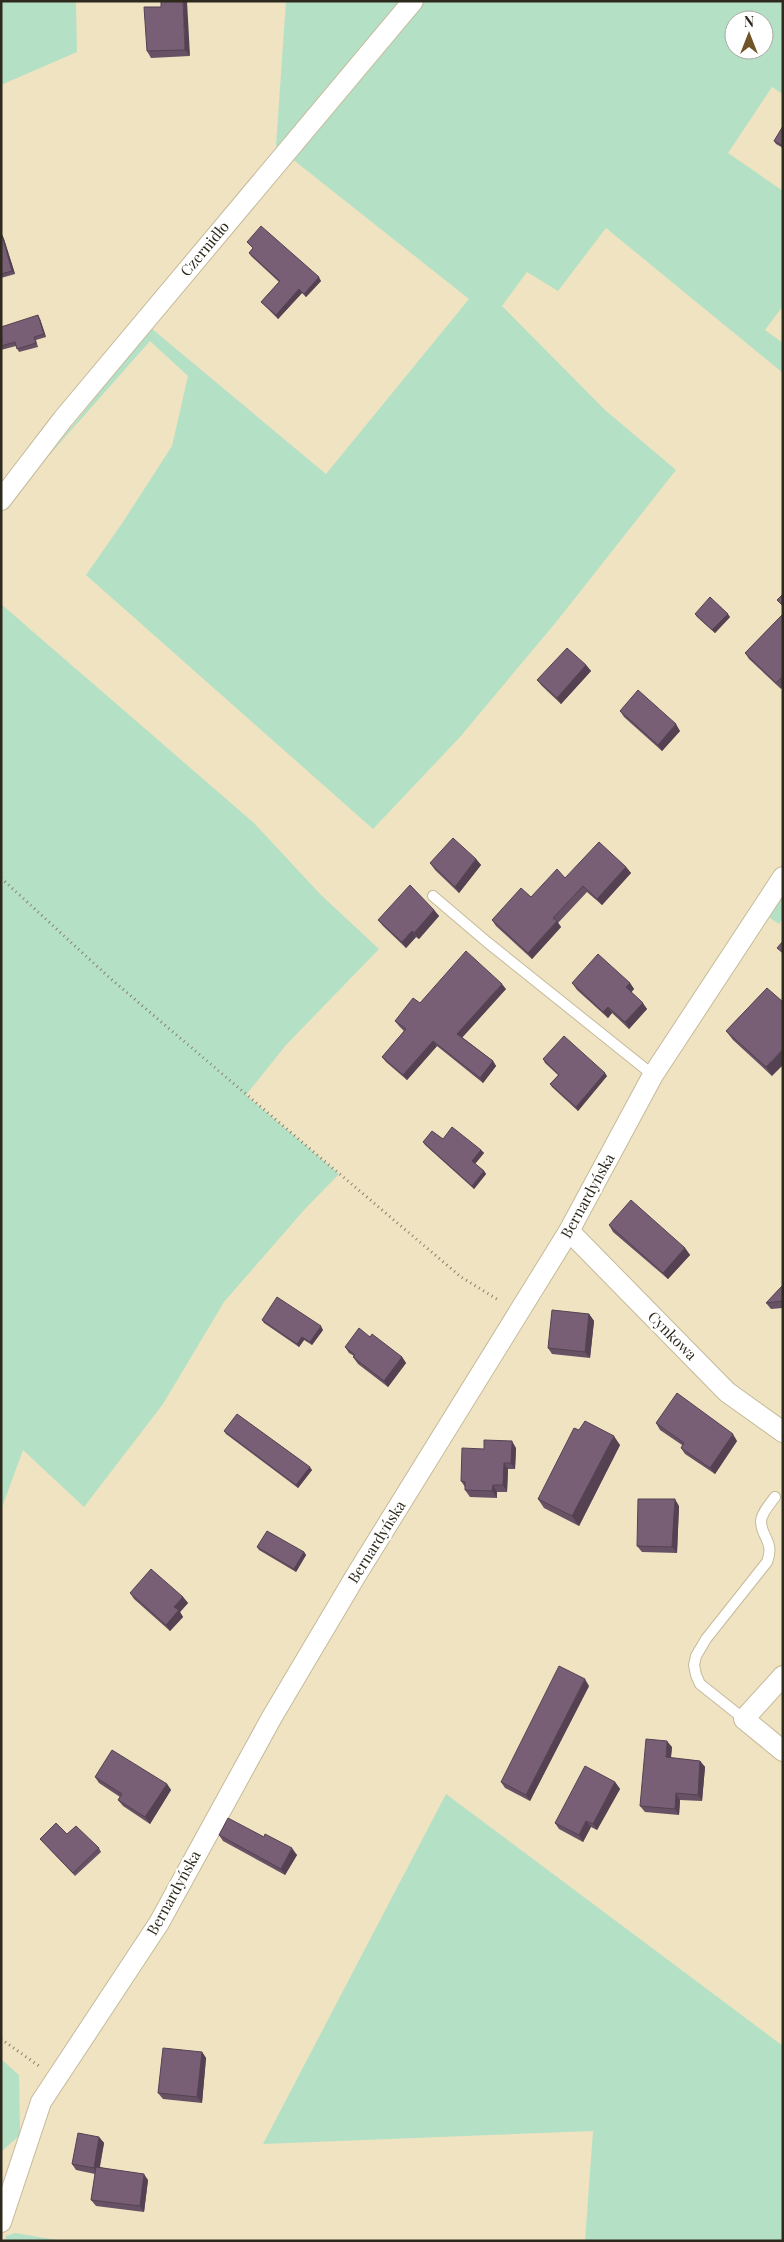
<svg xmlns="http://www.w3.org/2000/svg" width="784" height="2242" font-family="'Playfair Display',serif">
<rect width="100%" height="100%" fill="#efe3c2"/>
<g fill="#b4e1c5" fill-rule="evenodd">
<path d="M1,1H76L77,52L1,85Z"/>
<path d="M286,1H405L281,150L276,146Z"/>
<path d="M423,1H783V94L772,87L728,153L783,191V306L765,330L783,343V373L606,228L558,291L527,272L502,306L605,410L676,470L557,621L460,737L373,829L86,575L123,522L172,446L188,376L150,341L44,461L151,328L326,474L469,299L291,158ZM734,20H764V50H734Z"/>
<path d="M1,604L254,823L320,894L379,949L286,1045L246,1095L339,1174L304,1210L224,1302L163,1404L84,1507L23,1450L1,1510Z"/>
<path d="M783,892V918L779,924L764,914Z"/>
<path d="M446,1794L783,2046V2241H585L593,2131L263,2144Z"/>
<path d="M1,2059L19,2075L20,2135L1,2152Z"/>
<path d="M15,2233L63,2241H5L6,2236Z"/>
</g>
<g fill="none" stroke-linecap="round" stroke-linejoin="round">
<defs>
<g id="lane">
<path d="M433,896L487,942L653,1075"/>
<path d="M744,1719L700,1684L696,1675L694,1665L696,1656L706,1639L767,1562C775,1541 761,1538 761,1521C762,1512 770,1504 775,1497"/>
</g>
<g id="street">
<path d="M1,500L63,419L413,1"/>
<path d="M569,1231L727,1392L783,1432"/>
<path d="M783,1676L744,1719L783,1751"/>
<path d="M1,2222L41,2102L159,1923L272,1717L355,1577L569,1231L653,1075L783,877"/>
</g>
</defs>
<use href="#lane" stroke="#c5ba9a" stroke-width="12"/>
<use href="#street" stroke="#c5ba9a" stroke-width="22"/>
<g stroke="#88806a" stroke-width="3" stroke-dasharray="1 4" stroke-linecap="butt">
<path d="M1,878L111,979L315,1153L461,1277L500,1301"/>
<path d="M1,2039L39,2066"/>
</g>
<use href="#lane" stroke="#fff" stroke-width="10"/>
<use href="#street" stroke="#fff" stroke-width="20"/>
</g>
<g fill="#675265">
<path d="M161,7L190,56L151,58L147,51Z"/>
<path d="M783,126V148L776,144L774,141Z"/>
<path d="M2,235L4,239L15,274L1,278V236Z"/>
<path d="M247,242L321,281L306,297L302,293L278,319L261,302L279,282L251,256L249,253L253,248Z"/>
<path d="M40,319L46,337L36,340L38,347L19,352L16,346L1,350V327Z"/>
<path d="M695,614L730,617L715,633L697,617Z"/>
<path d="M783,614V687L781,689L749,659L745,653Z"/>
<path d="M586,665L591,671L561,704L542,686L537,680Z"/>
<path d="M620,711L680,731L662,751L624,717Z"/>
<path d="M476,859L481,865L459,893L435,870L430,863Z"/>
<path d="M626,867L631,873L602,905L587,892L558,923L561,927L532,959L496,926L492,920L531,897L565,878Z"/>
<path d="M434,910L439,916L419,939L416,937L406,948L383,926L378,920Z"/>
<path d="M572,983H630L634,989L631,992L647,1009L629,1029L612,1013L608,1018L577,990Z"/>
<path d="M767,988L772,1076L733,1040L726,1031Z"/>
<path d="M506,989L462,1037L493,1061L496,1066L483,1083L437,1046L407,1080L386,1062L382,1057L404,1031L399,1026L395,1021L420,1003Z"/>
<path d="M543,1059L607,1076L578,1111L552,1087L550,1084L558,1075L545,1063Z"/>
<path d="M443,1139L481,1150L484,1153L475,1164L484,1171L486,1174L474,1189L425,1145L423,1142Z"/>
<path d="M609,1225L685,1248L690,1255L668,1279L613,1232Z"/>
<path d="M783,1285V1308L771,1309L766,1303Z"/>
<path d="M589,1314L594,1321L590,1358L552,1354L548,1348Z"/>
<path d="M262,1320L323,1330L312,1345L304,1340L299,1347L264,1323Z"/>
<path d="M370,1337L402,1357L406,1363L388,1387L358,1364L353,1357L354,1356L349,1353L345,1347Z"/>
<path d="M656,1423L737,1441L715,1474L685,1454L681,1448L682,1445L660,1430Z"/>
<path d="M579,1430L620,1445L579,1526L544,1508L538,1499Z"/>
<path d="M224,1431L312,1470L298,1488L226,1434Z"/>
<path d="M516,1448L515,1469H508L507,1492H497V1498L470,1497L465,1490V1487L461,1481L484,1449Z"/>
<path d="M679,1506L677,1553L642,1552L637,1546Z"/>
<path d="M257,1547L304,1552L306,1555L296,1572L259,1550Z"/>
<path d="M130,1593L183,1597L188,1603L180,1612L183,1617L170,1631L134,1599Z"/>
<path d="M589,1686L530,1801L505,1788L501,1782Z"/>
<path d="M672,1747L671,1758L700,1761L705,1767L702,1801L680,1800L679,1815L645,1812L640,1806Z"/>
<path d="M95,1777L167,1784L171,1790L150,1824L123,1806L118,1800L120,1797L99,1783Z"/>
<path d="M615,1782L620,1789L597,1830L591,1827L583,1842L559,1829L555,1823Z"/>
<path d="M219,1835L264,1837L297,1855L285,1875L223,1841Z"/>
<path d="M40,1839L99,1848L101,1852L75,1876Z"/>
<path d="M202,2052L206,2058L202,2103L163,2099L158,2093Z"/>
<path d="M99,2137L104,2143L100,2167L148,2180L144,2212L96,2206L91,2200L95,2174L76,2170L72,2164Z"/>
</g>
<g fill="#544252">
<path d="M183,1H187L190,56L185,50Z"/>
<path d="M2,235L4,239L15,274L12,271Z"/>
<path d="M319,277L321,281L306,297L304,294Z"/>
<path d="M299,289L302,293L278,319L276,315Z"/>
<path d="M38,315L40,319L46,337L44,334Z"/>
<path d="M728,614L730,617L715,633L712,630Z"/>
<path d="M586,665L591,671L561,704L557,698Z"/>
<path d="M676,724L680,731L662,751L658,745Z"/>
<path d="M476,859L481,865L459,893L455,887Z"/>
<path d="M626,867L631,873L602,905L597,899Z"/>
<path d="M434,910L439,916L419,939L414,933Z"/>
<path d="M557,921L561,927L532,959L528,953Z"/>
<path d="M412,931L416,937L406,948L402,942Z"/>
<path d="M630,983L634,989L630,994L626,987Z"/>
<path d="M502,984L506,989L461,1039L457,1034Z"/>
<path d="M643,1003L647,1009L629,1029L625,1022Z"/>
<path d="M608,1007L612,1013L608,1018L603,1012Z"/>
<path d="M433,1041L437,1046L407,1080L403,1075Z"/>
<path d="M783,1049V1065L772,1076L766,1067Z"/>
<path d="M493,1061L496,1066L483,1083L480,1078Z"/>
<path d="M605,1073L607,1076L578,1111L576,1107Z"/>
<path d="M481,1150L484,1153L474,1165L472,1161Z"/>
<path d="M484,1171L486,1174L474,1189L472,1186Z"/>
<path d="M685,1248L690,1255L668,1279L663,1273Z"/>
<path d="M589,1314L594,1321L590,1358L585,1352Z"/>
<path d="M321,1326L323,1330L312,1345L310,1342Z"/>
<path d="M302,1337L304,1340L299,1347L297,1344Z"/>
<path d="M402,1357L406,1363L388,1387L384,1381Z"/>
<path d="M733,1434L737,1441L715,1474L710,1468Z"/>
<path d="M614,1436L620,1445L579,1526L572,1516Z"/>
<path d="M512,1441L516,1448L515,1469L511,1463Z"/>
<path d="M504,1463L508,1469L507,1492L503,1485Z"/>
<path d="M310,1467L312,1470L298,1488L296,1485Z"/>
<path d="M493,1485L497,1492V1498L492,1491Z"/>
<path d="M675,1499L679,1506L677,1553L672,1547Z"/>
<path d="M304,1552L306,1555L296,1572L294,1569Z"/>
<path d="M183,1597L188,1603L180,1612L183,1617L170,1631L166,1625L174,1607Z"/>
<path d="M585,1679L589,1686L530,1801L526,1795Z"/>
<path d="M667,1741L672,1747L670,1764L666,1757Z"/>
<path d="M700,1761L705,1767L702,1801L698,1795Z"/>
<path d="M615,1782L620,1789L597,1830L593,1824Z"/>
<path d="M167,1784L171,1790L150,1824L145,1817Z"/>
<path d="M676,1793L680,1800L679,1815L675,1809Z"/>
<path d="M586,1821L591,1827L583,1842L579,1835Z"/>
<path d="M292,1848L297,1855L285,1875L281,1869Z"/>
<path d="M202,2052L206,2058L202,2103L197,2097Z"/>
<path d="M99,2137L104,2143L98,2174L94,2168Z"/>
<path d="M144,2174L148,2180L144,2212L140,2206Z"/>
</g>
<g fill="#785f75" stroke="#544252">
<path d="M161,1H183L185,50L147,51L144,7H161Z"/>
<path d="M783,126V146L774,141Z"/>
<path d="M261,226L319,277L304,294L299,289L276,315L261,302L280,281L249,253L253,248L247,242Z"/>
<path d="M2,235L12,271L1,274V236Z"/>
<path d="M38,315L44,334L34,337L36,343L17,349L15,342L1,346V327Z"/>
<path d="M783,594V606L777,600Z"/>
<path d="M710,597L728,614L712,630L695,614Z"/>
<path d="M783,614V676L776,683L745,653Z"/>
<path d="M567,648L586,665L557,698L537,680Z"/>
<path d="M638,690L676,724L658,745L620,711Z"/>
<path d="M453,838L476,859L455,887L430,863Z"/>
<path d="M599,842L626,867L597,899L583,886L553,918L557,921L528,953L492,920L521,888L531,897L557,869L565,878Z"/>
<path d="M410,885L434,910L414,933L412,931L402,942L378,920Z"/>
<path d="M783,941V953L777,948Z"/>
<path d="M466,951L502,984L457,1034L493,1061L480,1078L433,1041L403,1075L382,1057L406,1029L395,1021L413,998L420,1003Z"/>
<path d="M598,954L630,983L626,987L643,1003L625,1022L608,1007L603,1012L572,983Z"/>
<path d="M767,988L783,1002V1049L766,1067L726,1031Z"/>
<path d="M564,1036L605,1073L576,1107L550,1084L559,1075L543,1059Z"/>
<path d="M452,1127L481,1150L472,1161L484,1171L472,1186L423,1142L432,1131L443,1139Z"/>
<path d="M631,1200L685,1248L663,1273L609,1225Z"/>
<path d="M783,1285V1301L766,1303Z"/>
<path d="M277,1297L321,1326L310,1342L302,1337L297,1344L262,1320Z"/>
<path d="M552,1310L589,1314L585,1352L548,1348Z"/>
<path d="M359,1328L370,1337L372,1334L402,1357L384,1381L353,1357L355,1355L345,1347Z"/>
<path d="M677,1393L733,1434L710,1468L681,1448L684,1443L656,1423Z"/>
<path d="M237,1414L310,1467L296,1485L224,1431Z"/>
<path d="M585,1421L614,1436L572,1516L538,1499L574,1428L579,1430Z"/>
<path d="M484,1440L512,1441L511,1463H504L503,1485H493L492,1491L465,1490V1482L461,1481L462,1448L484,1449Z"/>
<path d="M638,1499H675L672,1547L637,1546Z"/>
<path d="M267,1531L304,1552L294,1569L257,1547Z"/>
<path d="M151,1569L183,1597L174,1607L179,1610L166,1625L130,1593Z"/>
<path d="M559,1666L585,1679L526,1795L501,1782Z"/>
<path d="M646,1739L667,1741L666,1757L700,1761L698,1795L676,1793L675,1809L640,1806Z"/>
<path d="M112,1750L167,1784L145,1817L118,1800L122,1794L95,1777Z"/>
<path d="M585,1766L615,1782L593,1824L586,1821L579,1835L555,1823Z"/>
<path d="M228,1818L264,1837L265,1834L292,1848L281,1869L219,1835Z"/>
<path d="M56,1823L67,1834L76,1826L99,1848L73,1873L40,1839Z"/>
<path d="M163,2048L202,2052L197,2097L158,2093Z"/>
<path d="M78,2133L99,2137L94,2168L72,2164Z"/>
<path d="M96,2167L144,2174L140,2206L91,2200Z"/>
</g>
<g text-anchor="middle" stroke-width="5" stroke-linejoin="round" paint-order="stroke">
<g font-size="15" fill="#2d291c" stroke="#fff">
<text transform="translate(205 249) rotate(-50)" y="5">Czernidło</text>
<text transform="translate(588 1196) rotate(-61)" y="5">Bernardyńska</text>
<text transform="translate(672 1336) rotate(45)" y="5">Cynkowa</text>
<text transform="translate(377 1542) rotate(-58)" y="5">Bernardyńska</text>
<text transform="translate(174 1893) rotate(-61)" y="5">Bernardyńska</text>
</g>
</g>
<rect width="784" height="2242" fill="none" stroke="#2d291c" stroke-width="5"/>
<g transform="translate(749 35)"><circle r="24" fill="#ffffff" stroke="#aba9a4"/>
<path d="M0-4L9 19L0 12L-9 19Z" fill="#725429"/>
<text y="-8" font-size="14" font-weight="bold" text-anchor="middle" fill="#2d291c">N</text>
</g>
</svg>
